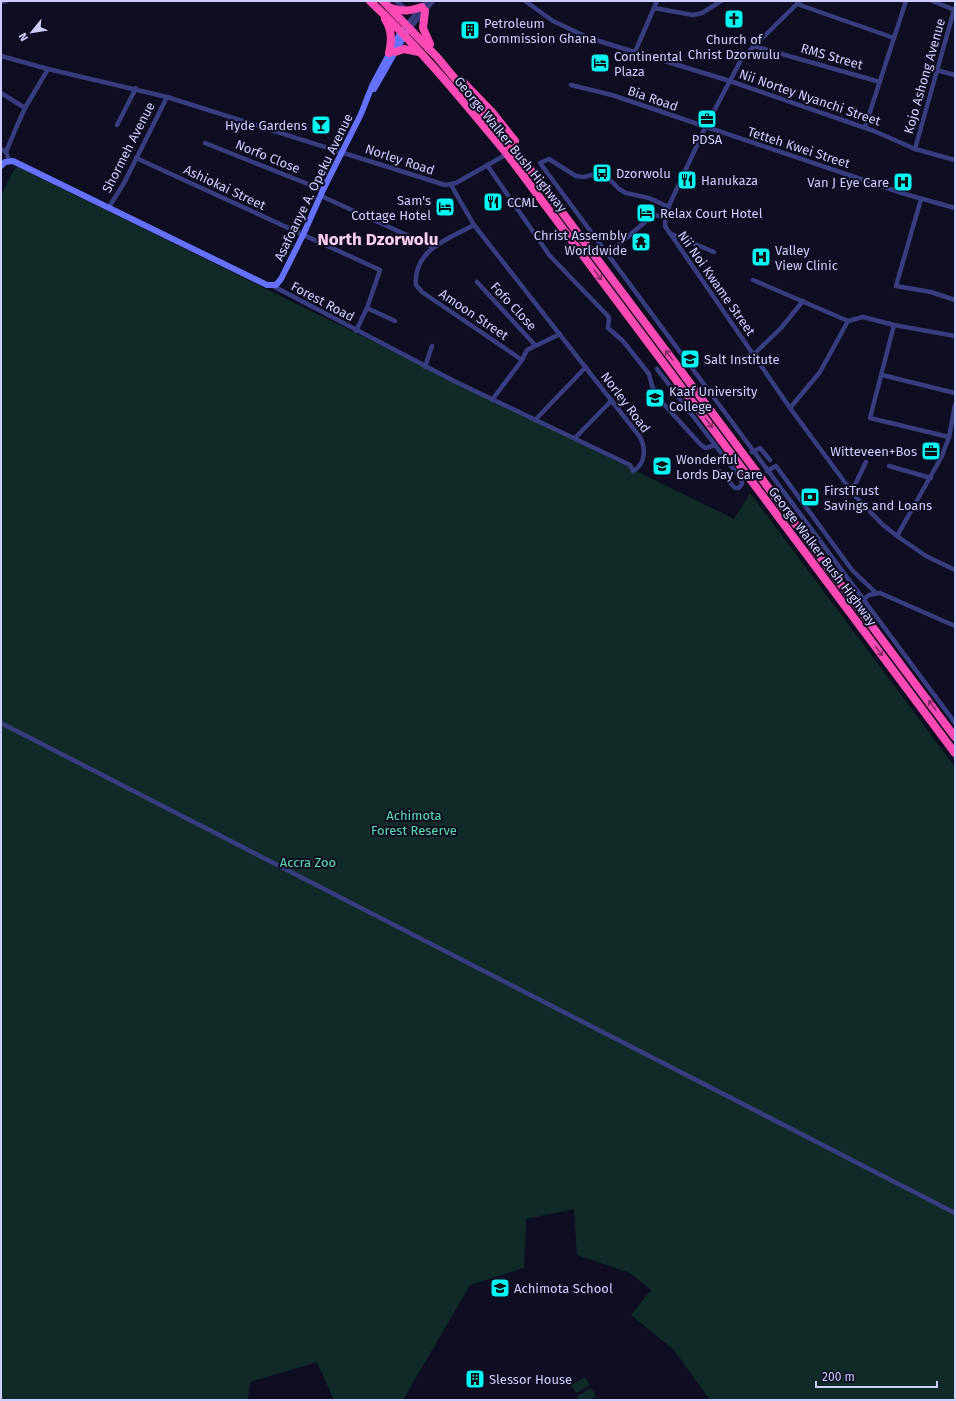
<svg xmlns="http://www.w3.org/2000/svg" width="956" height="1401" font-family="'Fira Sans',sans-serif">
<rect width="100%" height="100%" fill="#0e0d21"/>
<g fill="#102b27">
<path d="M16,166L734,519L750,493L955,767V1400H710L674,1350L631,1315L651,1290L630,1273L577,1255L574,1209L526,1219L524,1268L470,1285L403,1400H334L317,1362L250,1382L248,1400H1V195Z"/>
<path d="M585,1377L590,1385L576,1393L571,1385Z"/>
<path d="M591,1388L596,1396L589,1400H579L577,1396Z"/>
</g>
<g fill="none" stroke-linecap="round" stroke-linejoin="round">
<g stroke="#383d7f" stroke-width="4.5">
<path d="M396,1L406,9"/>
<path d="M525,1L553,21L589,38L730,81L874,131L915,149L955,160"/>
<path d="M800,1L742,58L705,128L666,212L665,226L790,408L855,496L882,524L897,536L926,556L955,570"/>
<path d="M932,1L955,10"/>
<path d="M1,2L6,1"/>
<path d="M797,4L894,38"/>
<path d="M654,8L693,15L702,13L721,1"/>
<path d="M407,24L427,1"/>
<path d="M410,28L433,1"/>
<path d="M754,46L880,82"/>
<path d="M635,52L657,1"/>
<path d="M1,56L48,69L167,97L445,185L456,183L507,154"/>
<path d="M936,70L955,75"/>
<path d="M571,85L612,95L905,194L955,208"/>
<path d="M1,93L25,108"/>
<path d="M117,125L136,88"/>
<path d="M865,127L906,1"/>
<path d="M205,143L323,190"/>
<path d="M1,149L6,152"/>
<path d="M915,149L954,10"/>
<path d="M136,158L380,270L367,308L356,331"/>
<path d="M9,160L6,152L16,128L25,108L48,69"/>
<path d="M487,165L550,256L607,315L609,318L608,328L623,341L649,374L652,386L661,401L701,445L706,448L715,445"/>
<path d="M321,196L433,247"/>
<path d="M921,199L896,286L931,292L955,300"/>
<path d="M109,207L124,183L167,97"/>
<path d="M669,207L649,198L626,193L619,189L602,172L584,177L576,176L549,159L540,163L955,723"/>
<path d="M474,225C448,239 413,250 416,285L422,292L522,360"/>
<path d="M669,233L714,252"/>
<path d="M616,247L653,215L665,217"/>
<path d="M753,280L848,321L863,317L894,325L955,336"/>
<path d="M477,282L535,345"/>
<path d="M273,286L454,381L630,465L633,471C646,464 646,448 640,437L474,225L451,185"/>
<path d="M367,308L395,321"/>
<path d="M894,325L870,418L949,437"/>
<path d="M753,355L781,328L803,301"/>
<path d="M425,367L432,346"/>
<path d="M657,369L741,479L742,484L739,488H735L719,471"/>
<path d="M882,375L955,393"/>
<path d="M492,400L522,360L527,350L560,334"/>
<path d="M790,408L820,372L848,321"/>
<path d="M535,420L586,367"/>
<path d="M575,438L612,400"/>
<path d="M752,452L760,448L770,460"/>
<path d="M889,466L931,478"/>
<path d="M767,471L776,466L852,570L876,593"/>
<path d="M852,491L866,462"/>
<path d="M897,536L942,456L949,437L955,405"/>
<path d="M856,605L869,595L880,593L955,626"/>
<path d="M1,723L955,1213"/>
</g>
<g stroke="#6572fe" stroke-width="6">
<path d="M374,89L406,33"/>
<path d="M1,166L5,162L13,161L267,285H276L281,279L303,235L323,190L361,114L372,86L402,30"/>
</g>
<g stroke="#fd49b3" stroke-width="8">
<path d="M370,1C420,48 463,101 507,154L955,753"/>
<path d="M383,1L437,57L529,168L955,737"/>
<path d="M391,8C404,12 410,11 422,7"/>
<path d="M425,11L423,28L430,44"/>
<path d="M385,19C392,30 392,40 389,53"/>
<path d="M395,52L404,49L419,52"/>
<path d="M463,82L492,112L515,141"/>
</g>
</g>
<defs><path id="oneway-shaft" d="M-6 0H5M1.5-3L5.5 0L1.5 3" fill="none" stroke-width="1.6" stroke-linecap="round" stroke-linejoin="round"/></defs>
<g stroke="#862b6a">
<use href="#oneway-shaft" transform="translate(598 275) rotate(53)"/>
<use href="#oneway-shaft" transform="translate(669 355) rotate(-127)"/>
<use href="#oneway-shaft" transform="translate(709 423) rotate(53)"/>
<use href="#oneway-shaft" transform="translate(879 651) rotate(53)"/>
<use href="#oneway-shaft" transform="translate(932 705) rotate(-127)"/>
</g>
<defs>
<symbol id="church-square" viewBox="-11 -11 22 22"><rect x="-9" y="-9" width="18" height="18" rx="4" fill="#02f6f4" stroke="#0e0d21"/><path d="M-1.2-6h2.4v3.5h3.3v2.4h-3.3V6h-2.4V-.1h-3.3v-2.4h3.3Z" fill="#111"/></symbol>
<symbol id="building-square" viewBox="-11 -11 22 22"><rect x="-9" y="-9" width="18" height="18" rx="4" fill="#02f6f4" stroke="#0e0d21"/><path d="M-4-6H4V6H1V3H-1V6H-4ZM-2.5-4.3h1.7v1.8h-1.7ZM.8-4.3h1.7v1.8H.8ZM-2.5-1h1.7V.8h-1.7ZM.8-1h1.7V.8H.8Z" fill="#111"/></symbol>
<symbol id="hotel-square" viewBox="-11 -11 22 22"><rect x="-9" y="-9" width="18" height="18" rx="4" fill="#02f6f4" stroke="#0e0d21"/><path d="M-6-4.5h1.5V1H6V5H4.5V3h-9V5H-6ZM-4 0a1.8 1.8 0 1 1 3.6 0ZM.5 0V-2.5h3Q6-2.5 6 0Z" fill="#111"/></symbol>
<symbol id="office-square" viewBox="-11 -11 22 22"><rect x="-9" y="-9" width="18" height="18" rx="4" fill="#02f6f4" stroke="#0e0d21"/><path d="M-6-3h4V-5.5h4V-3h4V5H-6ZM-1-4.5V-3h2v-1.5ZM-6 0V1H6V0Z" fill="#111"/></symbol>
<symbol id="bar-square" viewBox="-11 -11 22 22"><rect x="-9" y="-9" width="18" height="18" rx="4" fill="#02f6f4" stroke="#0e0d21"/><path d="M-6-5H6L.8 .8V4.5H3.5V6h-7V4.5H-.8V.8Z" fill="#111"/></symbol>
<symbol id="bus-square" viewBox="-11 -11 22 22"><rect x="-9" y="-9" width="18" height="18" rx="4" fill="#02f6f4" stroke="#0e0d21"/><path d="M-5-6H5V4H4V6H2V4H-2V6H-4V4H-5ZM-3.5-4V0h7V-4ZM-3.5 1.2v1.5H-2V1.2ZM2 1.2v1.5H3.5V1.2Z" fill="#111"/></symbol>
<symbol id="restaurant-square" viewBox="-11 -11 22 22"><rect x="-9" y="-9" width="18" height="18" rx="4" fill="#02f6f4" stroke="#0e0d21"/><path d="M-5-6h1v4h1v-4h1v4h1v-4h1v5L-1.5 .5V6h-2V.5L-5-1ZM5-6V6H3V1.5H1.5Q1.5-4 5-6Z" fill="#111"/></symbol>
<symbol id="hospital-square" viewBox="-11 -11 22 22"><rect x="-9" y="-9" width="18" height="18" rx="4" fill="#02f6f4" stroke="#0e0d21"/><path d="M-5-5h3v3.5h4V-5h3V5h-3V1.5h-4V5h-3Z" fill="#111"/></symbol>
<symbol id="temple-square" viewBox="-11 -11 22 22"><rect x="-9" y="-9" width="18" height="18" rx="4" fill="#02f6f4" stroke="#0e0d21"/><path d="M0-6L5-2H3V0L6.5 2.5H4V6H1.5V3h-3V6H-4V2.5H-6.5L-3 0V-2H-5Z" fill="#111"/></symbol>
<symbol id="university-square" viewBox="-11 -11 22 22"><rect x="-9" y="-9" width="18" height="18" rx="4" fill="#02f6f4" stroke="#0e0d21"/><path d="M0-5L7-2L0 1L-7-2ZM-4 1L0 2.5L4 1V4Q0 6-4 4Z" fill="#111"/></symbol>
<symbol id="school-square" viewBox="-11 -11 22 22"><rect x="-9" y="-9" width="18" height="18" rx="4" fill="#02f6f4" stroke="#0e0d21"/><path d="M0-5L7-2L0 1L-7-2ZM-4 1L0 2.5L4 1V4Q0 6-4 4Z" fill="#111"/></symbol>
<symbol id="bank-square" viewBox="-11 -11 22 22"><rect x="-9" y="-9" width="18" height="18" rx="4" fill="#02f6f4" stroke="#0e0d21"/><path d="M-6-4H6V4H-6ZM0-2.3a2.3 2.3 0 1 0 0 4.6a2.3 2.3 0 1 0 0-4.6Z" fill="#111"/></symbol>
</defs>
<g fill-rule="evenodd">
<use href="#church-square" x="723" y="8" width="22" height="22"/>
<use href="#building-square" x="459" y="19" width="22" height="22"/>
<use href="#hotel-square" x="589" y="52" width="22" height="22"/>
<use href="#office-square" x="696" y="108" width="22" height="22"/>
<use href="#bar-square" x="310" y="114" width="22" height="22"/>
<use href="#bus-square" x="591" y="162" width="22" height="22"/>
<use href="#restaurant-square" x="676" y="169" width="22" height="22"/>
<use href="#hospital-square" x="892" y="171" width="22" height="22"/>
<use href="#restaurant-square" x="482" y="191" width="22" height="22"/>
<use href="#hotel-square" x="434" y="196" width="22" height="22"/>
<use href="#hotel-square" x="635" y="202" width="22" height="22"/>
<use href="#temple-square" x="630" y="231" width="22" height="22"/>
<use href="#hospital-square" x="750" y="246" width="22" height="22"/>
<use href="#university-square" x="679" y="348" width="22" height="22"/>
<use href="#university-square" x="644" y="387" width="22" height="22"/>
<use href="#office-square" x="920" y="440" width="22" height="22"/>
<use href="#school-square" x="651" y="455" width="22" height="22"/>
<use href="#bank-square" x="799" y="486" width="22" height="22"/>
<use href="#school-square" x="489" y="1277" width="22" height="22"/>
<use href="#building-square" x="464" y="1368" width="22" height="22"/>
</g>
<g text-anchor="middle" stroke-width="4" stroke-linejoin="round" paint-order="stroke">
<g font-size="13" fill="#cecdff" stroke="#0e0d21" text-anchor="start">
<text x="484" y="28">Petroleum<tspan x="484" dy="15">Commission Ghana</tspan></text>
<text x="734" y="44" text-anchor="middle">Church of<tspan x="734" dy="15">Christ Dzorwulu</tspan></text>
<text x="614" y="61">Continental<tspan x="614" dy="15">Plaza</tspan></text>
<text x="307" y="130" text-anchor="end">Hyde Gardens</text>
<text x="707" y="144" text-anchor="middle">PDSA</text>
<text x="616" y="178">Dzorwolu</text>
<text x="701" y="185">Hanukaza</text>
<text x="889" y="187" text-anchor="end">Van J Eye Care</text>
<text x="431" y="205" text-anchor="end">Sam's<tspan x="431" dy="15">Cottage Hotel</tspan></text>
<text x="507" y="207">CCML</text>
<text x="660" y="218">Relax Court Hotel</text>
<text x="627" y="240" text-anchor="end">Christ Assembly<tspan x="627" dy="15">Worldwide</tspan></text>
<text x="775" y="255">Valley<tspan x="775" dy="15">View Clinic</tspan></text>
<text x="704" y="364">Salt Institute</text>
<text x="669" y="396">Kaaf University<tspan x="669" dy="15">College</tspan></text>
<text x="917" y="456" text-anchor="end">Witteveen+Bos</text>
<text x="676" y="464">Wonderful<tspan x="676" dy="15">Lords Day Care</tspan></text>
<text x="824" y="495">FirstTrust<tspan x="824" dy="15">Savings and Loans</tspan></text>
<text x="514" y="1293">Achimota School</text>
<text x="489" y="1384">Slessor House</text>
</g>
<g font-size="13" fill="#cecdff" stroke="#0e0d21">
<text transform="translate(832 56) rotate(16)" y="5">RMS Street</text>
<text transform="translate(924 76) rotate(-74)" y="5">Kojo Ashong Avenue</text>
<text transform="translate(810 97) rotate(19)" y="5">Nii Nortey Nyanchi Street</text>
<text transform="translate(653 98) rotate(19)" y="5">Bia Road</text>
<text transform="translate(511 144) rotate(51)" y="5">George Walker Bush Highway</text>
<text transform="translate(128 147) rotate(-63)" y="5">Shormeh Avenue</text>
<text transform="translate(799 147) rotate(18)" y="5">Tetteh Kwei Street</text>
<text transform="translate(268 156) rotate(22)" y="5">Norfo Close</text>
<text transform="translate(400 159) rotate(18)" y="5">Norley Road</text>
<text transform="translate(225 187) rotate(25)" y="5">Ashiokai Street</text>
<text transform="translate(313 187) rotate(-64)" y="5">Asafoanye A. Opeku Avenue</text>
<text transform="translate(717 283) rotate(55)" y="5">Nii Noi Kwame Street</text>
<text transform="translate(323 301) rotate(28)" y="5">Forest Road</text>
<text transform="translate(514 306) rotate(47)" y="5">Fofo Close</text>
<text transform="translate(474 314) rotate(34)" y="5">Amoon Street</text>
<text transform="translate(626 402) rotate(53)" y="5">Norley Road</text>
<text transform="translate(823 556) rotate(53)" y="5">George Walker Bush Highway</text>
</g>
<g font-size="13" fill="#5adeaf" stroke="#0e0d21">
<text x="414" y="820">Achimota<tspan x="414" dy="15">Forest Reserve</tspan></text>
<text x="308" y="867">Accra Zoo</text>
</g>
<g font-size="17" font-weight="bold" fill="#ffcff2" stroke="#0e0d21">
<text x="378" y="245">North Dzorwolu</text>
</g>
</g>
<rect width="956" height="1401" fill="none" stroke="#cecdff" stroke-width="4"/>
<g transform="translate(32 32) rotate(240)" stroke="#0e0d21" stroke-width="3" paint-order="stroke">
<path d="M0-3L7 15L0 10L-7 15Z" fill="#cecdff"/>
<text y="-6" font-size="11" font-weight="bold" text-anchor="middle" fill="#cecdff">N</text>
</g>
<path d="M816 1381v6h121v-6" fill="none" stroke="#cecdff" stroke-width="2"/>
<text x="822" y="1381" font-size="12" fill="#cecdff" stroke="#0e0d21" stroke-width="3" paint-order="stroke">200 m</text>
</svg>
